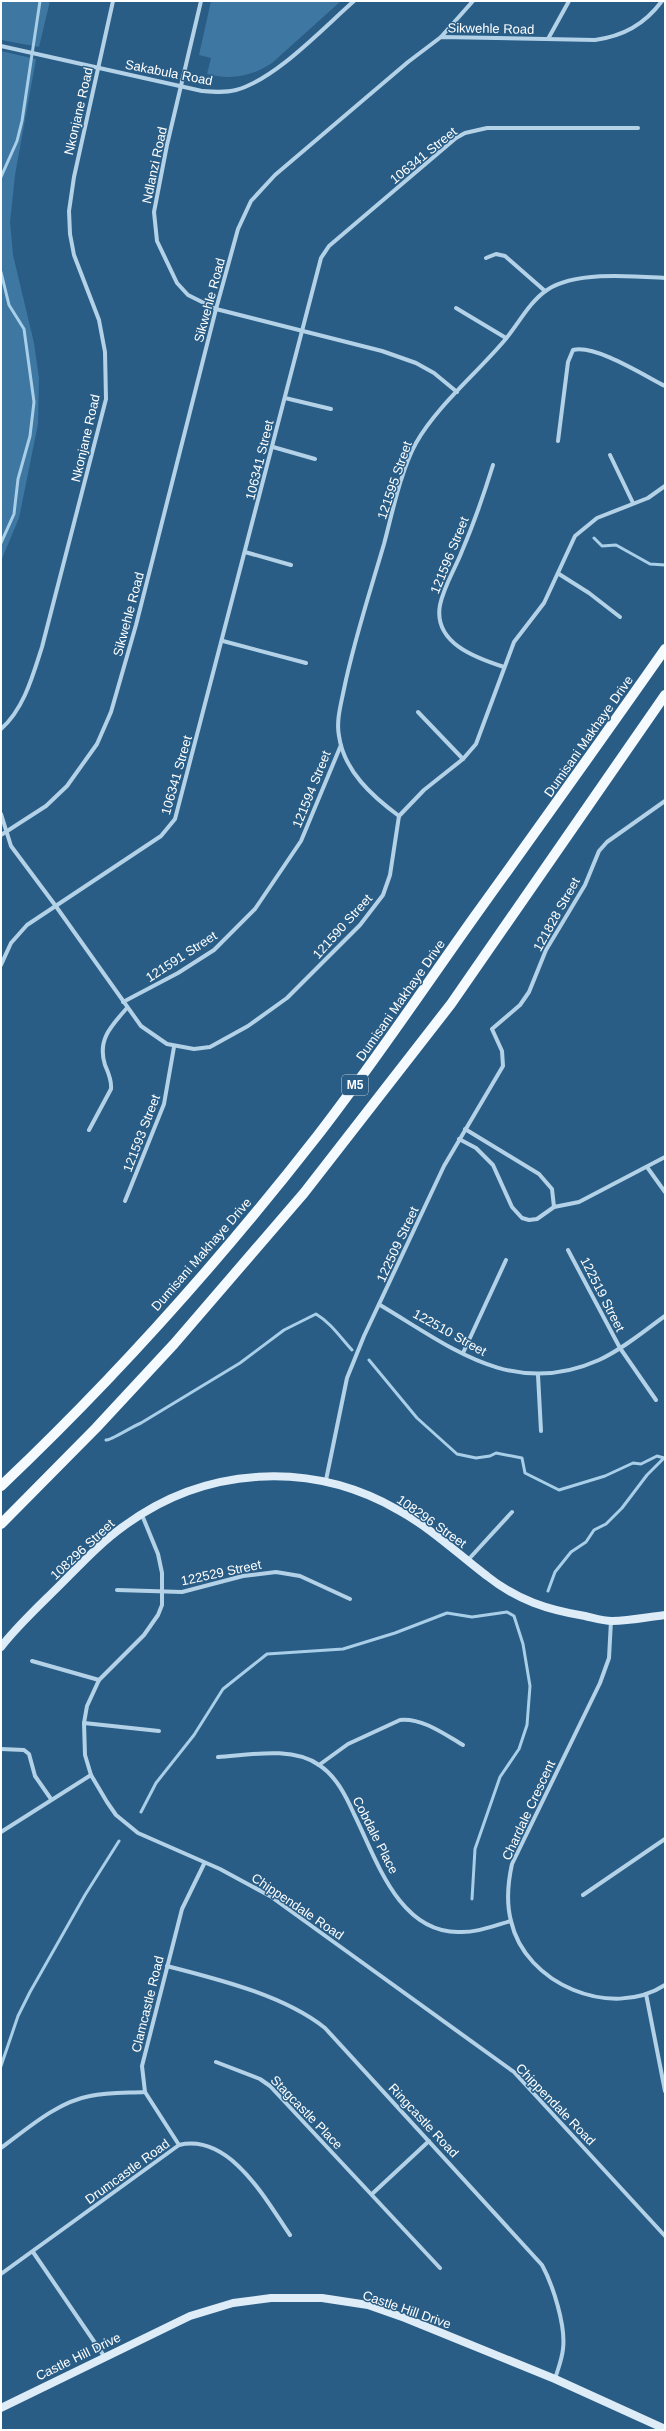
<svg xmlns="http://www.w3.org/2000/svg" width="666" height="2431" font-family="Arial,sans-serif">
<rect width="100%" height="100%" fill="#295d86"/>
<g fill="#3d77a2">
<path d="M1,1H50L39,47L1,40Z"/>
<path d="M211,1H341L272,63C251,77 231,80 207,74L211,58L199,55Z"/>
<path d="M1,51L36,59L15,175L10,222L13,255L34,343L39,378L38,424L19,518L1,561Z"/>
</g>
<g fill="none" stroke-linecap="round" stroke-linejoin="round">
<g stroke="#a8cee8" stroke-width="3">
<path d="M1,177L17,141L22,121L40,1"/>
<path d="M1,272L9,305L24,329L34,402L30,436L18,479L14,514L1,543"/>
<path d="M594,538L602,546L616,545L650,564L665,565"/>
<path d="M369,1360L417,1418L457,1454L476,1458L490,1456L496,1453L522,1458L525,1473L559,1490L605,1476L633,1463L641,1464L657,1456L664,1458"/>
<path d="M106,1440C110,1441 133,1426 141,1423L240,1363L284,1330L316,1314C331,1323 340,1337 352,1350"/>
<path d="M548,1591L555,1572L571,1552L586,1542L594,1530L606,1524L622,1508L647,1475L664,1458"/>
<path d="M141,1812L156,1783L194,1735L223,1689L267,1654L343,1649L395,1633L447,1613L472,1617L507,1612L514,1616L523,1644L530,1686L527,1725L519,1749L500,1777L475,1849L472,1899"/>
<path d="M1,2066L18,2016L30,1992L85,1895L119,1841"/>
</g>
<g stroke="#b4d2e7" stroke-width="4">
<path d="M201,1L167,145L154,212L157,241L177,283L188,295L216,309L382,351L416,363L434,373L457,392"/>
<path d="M441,37L473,1"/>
<path d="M548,39L569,1"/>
<path d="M1,46L202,91C214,92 225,93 236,90C276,79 323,28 354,1"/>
<path d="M486,258L496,254L505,256L545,291"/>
<path d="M456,308L506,338"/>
<path d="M285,398L331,409"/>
<path d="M558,441L568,362L573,350C595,344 645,376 665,386"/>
<path d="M273,447L315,459"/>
<path d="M610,455L633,503"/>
<path d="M493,465C484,494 474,523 462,551C455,569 444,586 440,605C433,643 476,658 504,667"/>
<path d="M245,552L291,565"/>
<path d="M559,574L589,593L620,617"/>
<path d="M223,641L306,663"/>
<path d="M418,712L463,759"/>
<path d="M1,729C24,709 33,675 42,647L106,399L105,352L99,320L74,255L70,234L69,211L74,177L113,1"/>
<path d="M1,814L11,846L55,905L141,1026L167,1044L194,1049L210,1047L248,1026L287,998L360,925L383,895L390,875L399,816L424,790L463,759L476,744L514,642L544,603L575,536L597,518L648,498L665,486"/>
<path d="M399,816C372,796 344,771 339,736C336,721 341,704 344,689C354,640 370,592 384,544C392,514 401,470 416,443C437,406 476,374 504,341C518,325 529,302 547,290C575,271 632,276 665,278"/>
<path d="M1,835L46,806L67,786L97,744L111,712L136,625L216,309L238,229L251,201L275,175L408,62L441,37L595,40C623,36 644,25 662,1"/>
<path d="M1,965L11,943L27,925L161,836L175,819L321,258L329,246L456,138L465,133L487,128H638"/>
<path d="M123,1002L178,973L214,950L255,909L301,841L341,745"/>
<path d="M465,1129L539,1174L552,1189L554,1207"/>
<path d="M89,1130L111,1089C112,1080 108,1072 105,1065C97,1040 111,1026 127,1008"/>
<path d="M459,1139L476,1148L493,1165L512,1207L522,1218L529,1220L537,1219L554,1207L579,1202L665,1157"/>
<path d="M647,1167L665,1192"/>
<path d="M125,1201L164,1104L174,1047"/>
<path d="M568,1250L620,1348L656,1400"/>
<path d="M380,1305C451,1347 512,1399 599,1360C623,1349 644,1331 665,1316"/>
<path d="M463,1353L506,1260"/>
<path d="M538,1375L541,1431"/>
<path d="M326,1480L347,1378L364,1336L444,1166L503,1066L502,1051L492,1029L520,1005L529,992L546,950L585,885L599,851L607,842L665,801"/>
<path d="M142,1515L158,1554L162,1573V1605L158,1615L144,1635L99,1680L87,1706L84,1723L85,1755L91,1775L107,1802L116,1815L138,1833L220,1869L270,1896L514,2072L665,2236"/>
<path d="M468,1560L512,1512"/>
<path d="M117,1590L182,1592L243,1576L276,1572L300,1576L350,1599"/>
<path d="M611,1621L609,1658L600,1683L512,1864C508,1882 506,1902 511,1921C525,1984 611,2020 665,1985"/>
<path d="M32,1661L99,1680"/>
<path d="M84,1723L159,1731"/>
<path d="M1,1749L24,1750L29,1754L35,1776L51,1799"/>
<path d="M218,1757C249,1755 292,1746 319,1765C336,1776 346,1796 354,1814C376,1858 398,1932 458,1932C476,1933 493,1926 511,1921"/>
<path d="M319,1765L348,1744L400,1720C423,1718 444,1734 463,1745"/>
<path d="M1,1832L91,1775"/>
<path d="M583,1895L665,1839"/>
<path d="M167,1966C217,1979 284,1995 325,2028L542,2265C553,2285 566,2326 563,2349C562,2359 558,2369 555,2379"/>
<path d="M646,1994L665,2091"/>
<path d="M216,2062L260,2079L270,2086L440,2268"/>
<path d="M179,2145L145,2092L142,2066L182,1909L204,1864"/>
<path d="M1,2148C27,2129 57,2102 90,2096C108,2092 127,2093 145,2092"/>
<path d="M372,2194L429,2141"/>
<path d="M33,2252L104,2356"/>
<path d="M1,2274L179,2145C230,2133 266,2200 290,2235"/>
</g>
<g stroke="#ddecf7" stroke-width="8">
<path d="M1,1647C18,1625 40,1605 59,1586C80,1565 100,1543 124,1526C205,1466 311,1460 398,1510C431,1528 458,1554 487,1576C517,1600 548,1610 585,1616C594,1618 603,1621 612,1621C629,1621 648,1617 665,1615"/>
<path d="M1,2408L190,2316L233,2303L271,2298H322L368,2305L405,2318L555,2379L665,2429"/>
</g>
<g stroke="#f5fafe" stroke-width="10">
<path d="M1,1486C114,1379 222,1258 318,1135C373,1064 423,989 475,916C539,827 602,739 665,649"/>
<path d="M1,1524L96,1428L174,1344L304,1193L451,1004L665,695"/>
</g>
</g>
<g text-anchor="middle" stroke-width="3" stroke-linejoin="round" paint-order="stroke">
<rect fill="#295d86" stroke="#bfcedb" stroke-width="1" x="342" y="1075" width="26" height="20" rx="3"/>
<g font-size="12" font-weight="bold" fill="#fff">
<text x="355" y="1089">M5</text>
</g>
<g font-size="13" fill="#fff" stroke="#295d86">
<text transform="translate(491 28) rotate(1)" y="5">Sikwehle Road</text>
<text transform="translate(169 72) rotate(11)" y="5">Sakabula Road</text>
<text transform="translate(78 111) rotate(-77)" y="5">Nkonjane Road</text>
<text transform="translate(423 155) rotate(-39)" y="5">106341 Street</text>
<text transform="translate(154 165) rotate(-78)" y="5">Ndlanzi Road</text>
<text transform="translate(209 300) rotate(-75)" y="5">Sikwehle Road</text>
<text transform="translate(85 438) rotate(-77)" y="5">Nkonjane Road</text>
<text transform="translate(259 460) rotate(-76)" y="5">106341 Street</text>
<text transform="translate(394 480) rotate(-71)" y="5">121595 Street</text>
<text transform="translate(449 555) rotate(-68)" y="5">121596 Street</text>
<text transform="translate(128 614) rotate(-75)" y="5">Sikwehle Road</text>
<text transform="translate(588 736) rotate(-55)" y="5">Dumisani Makhaye Drive</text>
<text transform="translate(176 775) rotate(-74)" y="5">106341 Street</text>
<text transform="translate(311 789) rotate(-68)" y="5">121594 Street</text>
<text transform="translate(556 914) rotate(-61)" y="5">121828 Street</text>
<text transform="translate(342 926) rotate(-48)" y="5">121590 Street</text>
<text transform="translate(181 956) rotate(-33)" y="5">121591 Street</text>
<text transform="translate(400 1000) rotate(-55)" y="5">Dumisani Makhaye Drive</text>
<text transform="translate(141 1133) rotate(-69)" y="5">121593 Street</text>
<text transform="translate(397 1244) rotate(-65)" y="5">122509 Street</text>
<text transform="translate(201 1254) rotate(-49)" y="5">Dumisani Makhaye Drive</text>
<text transform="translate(603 1294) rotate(63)" y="5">122519 Street</text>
<text transform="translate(450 1332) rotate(29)" y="5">122510 Street</text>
<text transform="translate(432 1521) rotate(35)" y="5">108296 Street</text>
<text transform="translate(82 1549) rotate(-43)" y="5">108296 Street</text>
<text transform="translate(221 1572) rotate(-12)" y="5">122529 Street</text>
<text transform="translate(528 1810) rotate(-65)" y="5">Chardale Crescent</text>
<text transform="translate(376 1835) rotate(63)" y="5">Cobdale Place</text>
<text transform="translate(298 1906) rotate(34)" y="5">Chippendale Road</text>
<text transform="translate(147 2004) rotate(-76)" y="5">Clamcastle Road</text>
<text transform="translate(556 2104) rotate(46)" y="5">Chippendale Road</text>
<text transform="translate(307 2112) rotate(46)" y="5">Stagcastle Place</text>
<text transform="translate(424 2120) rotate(47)" y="5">Ringcastle Road</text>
<text transform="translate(127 2171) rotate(-36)" y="5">Drumcastle Road</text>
<text transform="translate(407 2309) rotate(19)" y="5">Castle Hill Drive</text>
<text transform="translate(78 2356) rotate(-26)" y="5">Castle Hill Drive</text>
</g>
</g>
<rect width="666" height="2431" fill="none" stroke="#ffffff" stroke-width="4"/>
</svg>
